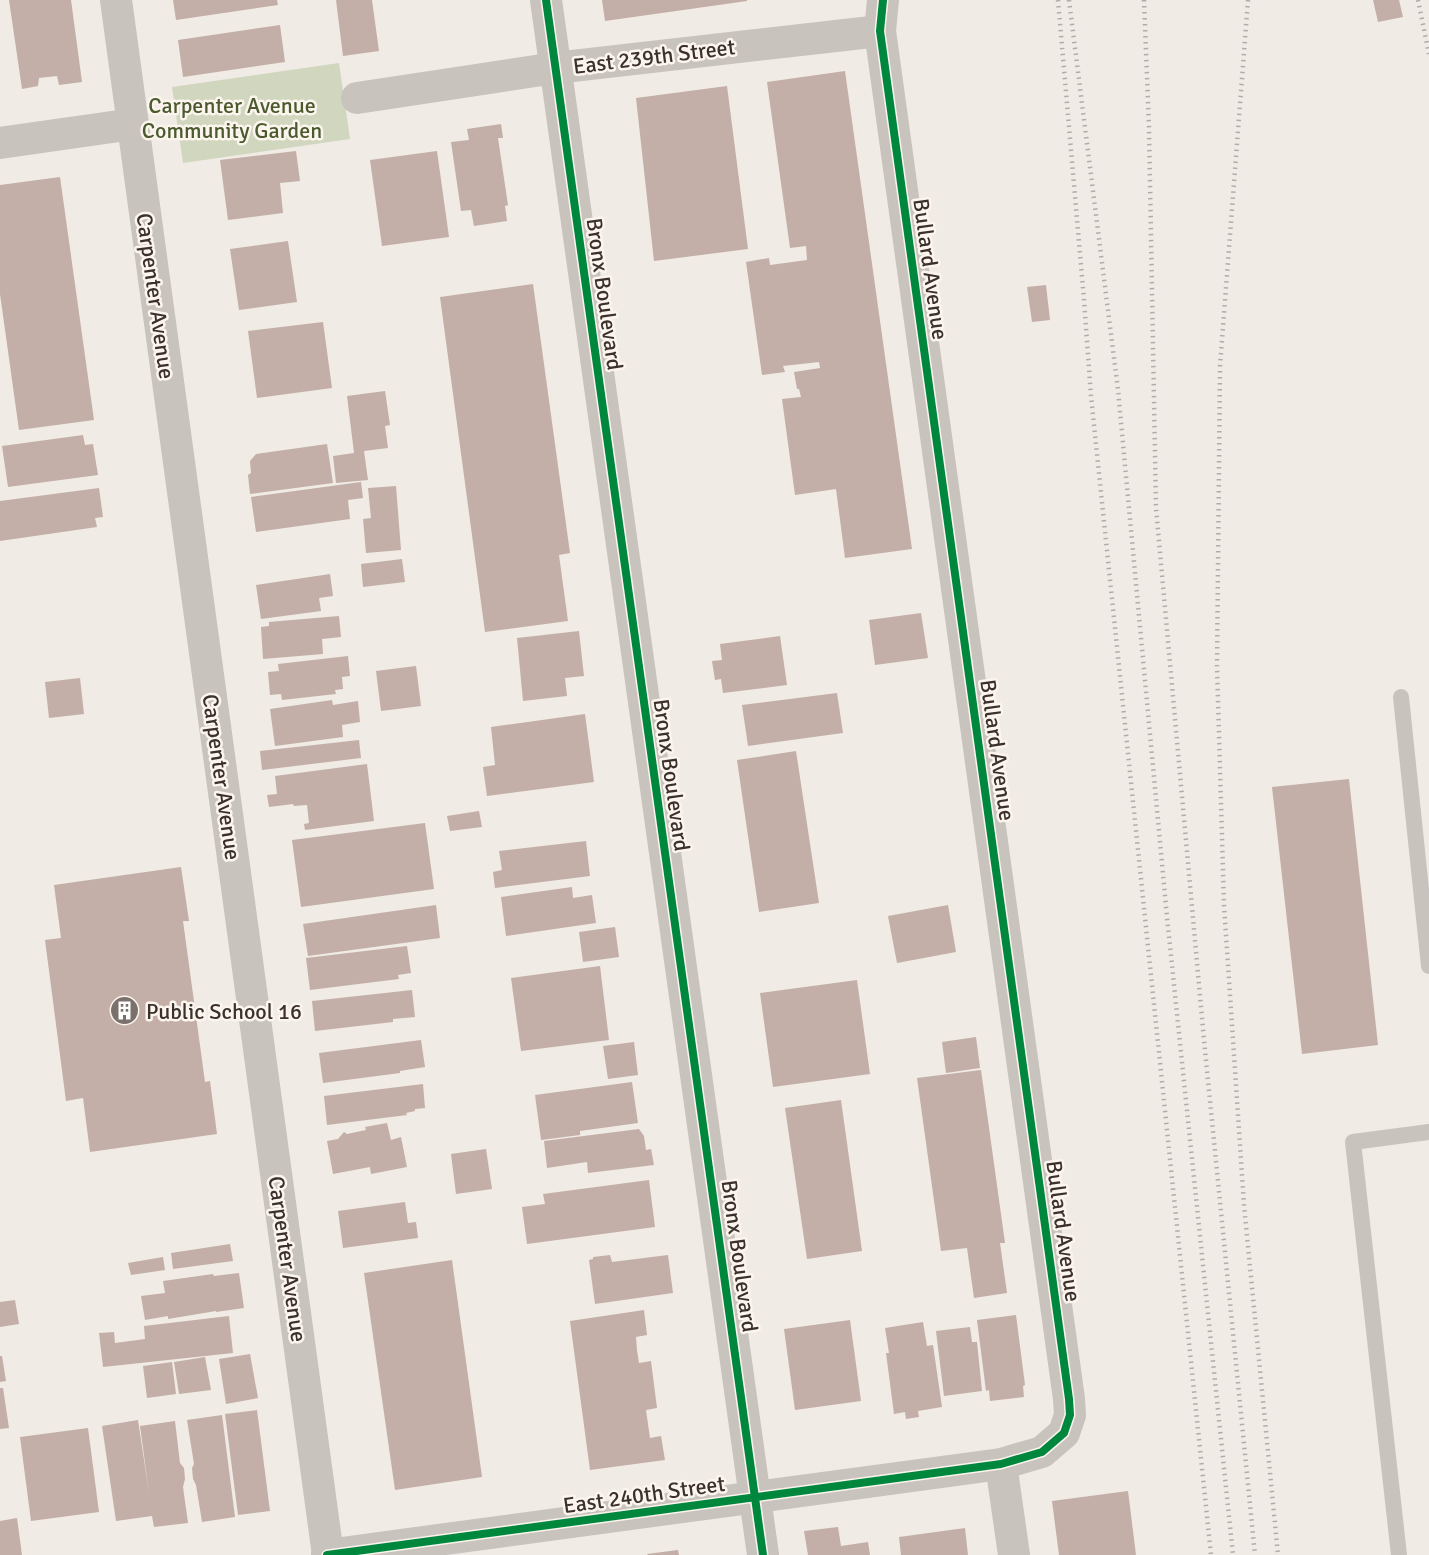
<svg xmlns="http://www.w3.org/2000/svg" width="1429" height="1555" font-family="Signika,sans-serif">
<rect width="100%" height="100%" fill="#f0ebe5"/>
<path fill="#d1d6bf" d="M339,63L350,139L183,163L172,87Z"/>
<g fill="#c3afa7">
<path d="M9,0H71L82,82L59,85L57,76L39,78L38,86L22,89Z"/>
<path d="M173,0H277L278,5L176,20Z"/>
<path d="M336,0H372L379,51L343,56Z"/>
<path d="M602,0H747V1L605,21Z"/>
<path d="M1373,0H1399L1403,17L1378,22Z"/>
<path d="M280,25L285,62L183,77L178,40Z"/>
<path d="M845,71L912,549L845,558L836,489L795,495L782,399L801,397L799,389H797L794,372L820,368L819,362L783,366L785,372L762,375L746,262L769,258L770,265L807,260L806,246L790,248L767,82Z"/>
<path d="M727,86L748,249L654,261L636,98Z"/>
<path d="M501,124L503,138H498L508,205L505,206L507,221L474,226L471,210L461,211L451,142L469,140L467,129Z"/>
<path d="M296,151L300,181L280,183L283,213L228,220L220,160Z"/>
<path d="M437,151L449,237L382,246L370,160Z"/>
<path d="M60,177L94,420L19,430L0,294V185Z"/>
<path d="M288,241L297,302L239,310L230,249Z"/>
<path d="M533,284L570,553L559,555L568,621L485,632L440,297Z"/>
<path d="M1046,285L1050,320L1032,322L1027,287Z"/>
<path d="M323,322L332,388L257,398L248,331Z"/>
<path d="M385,391L390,425L385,426L388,448L364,451L368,480L336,483L333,456L354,453L347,396Z"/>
<path d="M83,435L85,445L93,444L98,475L8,487L2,446Z"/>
<path d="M327,444L333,483L250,494L248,475L251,473L250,461L256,454Z"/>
<path d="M361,482L363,498L348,500L350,519L256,532L251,497Z"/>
<path d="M396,486L401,550L366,553L363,519L371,518L368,488Z"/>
<path d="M99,488L103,517L95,518L97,527L0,541V501Z"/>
<path d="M402,559L405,582L363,587L361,564Z"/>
<path d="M330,574L333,596L319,598L321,611L261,619L256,585Z"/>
<path d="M921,613L928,658L875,665L869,620Z"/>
<path d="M339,616L341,637L322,639L323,654L263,659L261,627L269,626V622Z"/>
<path d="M579,631L584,676L565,678L567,696L523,701L517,638Z"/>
<path d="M780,636L787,685L723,693L721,679L715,680L712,661L722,660L720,644Z"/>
<path d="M348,656L350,676L342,677L343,689L335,690L336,694L282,700L281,694L270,695L268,672L279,671L278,664Z"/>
<path d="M416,666L421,706L381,711L376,671Z"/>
<path d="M80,678L84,714L49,718L45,682Z"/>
<path d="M837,693L843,733L748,746L742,705Z"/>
<path d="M332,700L333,705L358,701L360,722L342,725L343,737L275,746L270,709Z"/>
<path d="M585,714L594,782L487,796L483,767L495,765L491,727Z"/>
<path d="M359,740L361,758L262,770L260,751Z"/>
<path d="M796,751L819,903L759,912L737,760Z"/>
<path d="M367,764L374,821L305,830L304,824L309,823L307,805L294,806L293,804L269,807L267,795L277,794L275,776Z"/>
<path d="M1349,779L1378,1045L1302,1054L1272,787Z"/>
<path d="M479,811L482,827L450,831L447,816Z"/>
<path d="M425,823L434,889L301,907L292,840Z"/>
<path d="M586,841L590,876L495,888L493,872L502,870L499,851Z"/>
<path d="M181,867L189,921H183L205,1082L210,1081L217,1134L90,1152L83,1098L66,1101L45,940L61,938L54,885Z"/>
<path d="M572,887L573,898L592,895L596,923L506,936L501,897Z"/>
<path d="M436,905L440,938L308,956L303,924Z"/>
<path d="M948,905L956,952L897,963L888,916Z"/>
<path d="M615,927L619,957L583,962L579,932Z"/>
<path d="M407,946L411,973L398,975L399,979L310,990L306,958Z"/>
<path d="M600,966L609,1040L521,1051L511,978Z"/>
<path d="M857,980L870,1074L773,1087L760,993Z"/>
<path d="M412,990L415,1017L393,1019V1022L315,1031L312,1001Z"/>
<path d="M976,1037L980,1068L946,1073L942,1042Z"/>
<path d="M421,1040L425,1067L400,1071V1073L323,1083L319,1053Z"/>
<path d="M634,1042L638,1075L608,1079L603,1046Z"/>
<path d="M981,1070L1005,1243H1000L1007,1293L974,1298L967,1248L941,1251L917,1078Z"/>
<path d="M632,1082L638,1123L580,1131V1135L541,1140L535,1095Z"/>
<path d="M423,1084L425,1108L415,1109V1111L406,1113L407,1115L327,1125L324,1096Z"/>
<path d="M841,1100L862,1251L807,1259L785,1108Z"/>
<path d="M387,1123L391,1140L401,1137L407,1167L371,1174L370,1167L333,1174L327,1141L338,1139L344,1132L347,1134L366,1130L365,1127Z"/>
<path d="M639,1129L644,1136L646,1150L651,1149L654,1165L588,1173L587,1162L547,1168L544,1141Z"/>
<path d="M486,1149L492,1189L456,1194L451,1154Z"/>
<path d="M649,1180L655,1227L527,1244L522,1207L545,1204L543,1194Z"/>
<path d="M405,1202L408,1223L416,1222L418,1238L343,1248L338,1211Z"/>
<path d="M230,1244L233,1261L173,1269L171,1253Z"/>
<path d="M610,1255L612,1262L668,1255L673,1293L595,1304L589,1260L593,1259V1257Z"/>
<path d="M163,1257L165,1270L131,1275L128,1263Z"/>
<path d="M452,1260L482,1477L395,1490L364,1273Z"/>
<path d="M239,1273L244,1308L216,1312V1311L168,1319V1316L145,1320L141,1296L165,1293L163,1281L213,1274L214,1276Z"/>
<path d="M15,1300L19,1324L0,1327V1302Z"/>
<path d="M644,1310L647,1335L636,1337L637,1350L639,1363L651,1361L657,1408L646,1410L650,1438L661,1436L665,1460L590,1470L570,1321Z"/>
<path d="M1016,1315L1025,1385L1023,1386L1024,1397L990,1401L989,1390L986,1391L977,1320Z"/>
<path d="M229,1316L233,1353L103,1367L99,1333L114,1332L115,1343L145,1339L144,1326Z"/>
<path d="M850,1320L861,1401L795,1410L784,1329Z"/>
<path d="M923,1322L927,1346L933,1345L942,1407L918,1411L919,1417L906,1419L905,1412L894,1414L886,1353H889L885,1328Z"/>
<path d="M970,1327L972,1342H977L982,1391L944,1396L936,1331Z"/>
<path d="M250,1354L258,1398L226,1404L219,1359Z"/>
<path d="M0,1356H2L6,1381L0,1382Z"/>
<path d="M205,1357L211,1390L179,1394L174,1362Z"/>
<path d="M172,1362L176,1394L147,1398L143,1366Z"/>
<path d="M0,1388H3L9,1428L0,1429Z"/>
<path d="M257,1410L270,1511L238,1515L225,1414Z"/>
<path d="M222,1415L235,1517L202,1522L196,1485L193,1479L192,1468L194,1464L187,1420Z"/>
<path d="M138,1420L149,1493L140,1426L175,1421L180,1463L184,1468L185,1479L183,1487L188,1523L154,1527L152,1516L116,1521L102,1426Z"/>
<path d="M88,1428L99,1512L31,1521L20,1437Z"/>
<path d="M1128,1491L1136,1555H1059L1052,1501Z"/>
<path d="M17,1518L22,1555H0V1521Z"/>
<path d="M838,1527L841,1546L868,1542L870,1555H808L804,1531Z"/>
<path d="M965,1528L968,1555H901L899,1537Z"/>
<path d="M678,1550L679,1555H648L647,1554Z"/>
</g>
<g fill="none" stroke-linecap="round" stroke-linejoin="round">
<g stroke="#c9c3be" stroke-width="16">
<path d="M1401,697L1429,966"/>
<path d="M1399,1555L1353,1142L1429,1132"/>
</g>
<g stroke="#c9c3be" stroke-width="32">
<path d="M116,0L328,1555"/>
<path d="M546,0L763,1555"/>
<path d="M357,98L555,68L880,31"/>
<path d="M0,143L133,124"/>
<path d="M1001,1464L1014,1555"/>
<path d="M327,1555L1001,1464L1042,1452L1064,1433L1070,1415L1069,1399L880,31L883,0"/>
</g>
<g stroke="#b1aca8" stroke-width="4.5" stroke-dasharray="1.5 4.5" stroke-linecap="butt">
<path d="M1058,0L1084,300L1091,396L1211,1555"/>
<path d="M1069,0L1118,390L1167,917L1233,1555"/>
<path d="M1144,0L1149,127L1156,508L1204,1040L1255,1555"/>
<path d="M1248,0L1220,366L1217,666L1224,905L1244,1205L1278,1555"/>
<path d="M1418,0L1429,54"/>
</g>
<defs>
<g id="cycleway">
<path d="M546,0L763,1555"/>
<path d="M327,1555L1001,1464L1042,1452L1064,1433L1070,1415L1069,1399L880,31L883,0"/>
</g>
</defs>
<use href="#cycleway" stroke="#fbf5ee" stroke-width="11"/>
<use href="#cycleway" stroke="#00873e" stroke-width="8"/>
</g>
<defs>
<symbol id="building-disc" viewBox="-11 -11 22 22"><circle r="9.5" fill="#7a716c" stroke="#fbf5ee"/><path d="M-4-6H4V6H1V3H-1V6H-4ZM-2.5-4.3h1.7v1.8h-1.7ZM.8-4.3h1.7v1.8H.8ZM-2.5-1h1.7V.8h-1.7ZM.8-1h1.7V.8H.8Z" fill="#fff"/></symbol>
</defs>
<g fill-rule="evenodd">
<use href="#building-disc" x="108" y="994" width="33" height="33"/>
</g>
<g text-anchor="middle" stroke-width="5" stroke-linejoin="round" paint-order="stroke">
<g font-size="22" fill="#3b302b" stroke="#fbf5ee">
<text transform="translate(654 56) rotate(-7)" y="8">East 239th Street</text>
<text transform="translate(931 269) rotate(82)" y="8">Bullard Avenue</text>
<text transform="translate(605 294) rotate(82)" y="8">Bronx Boulevard</text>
<text transform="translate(156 296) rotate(82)" y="8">Carpenter Avenue</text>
<text transform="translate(998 750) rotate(82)" y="8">Bullard Avenue</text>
<text transform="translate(672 775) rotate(82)" y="8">Bronx Boulevard</text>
<text transform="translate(222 777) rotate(82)" y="8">Carpenter Avenue</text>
<text transform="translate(1064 1231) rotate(82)" y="8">Bullard Avenue</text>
<text transform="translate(740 1256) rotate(82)" y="8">Bronx Boulevard</text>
<text transform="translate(288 1259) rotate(82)" y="8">Carpenter Avenue</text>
<text transform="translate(644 1494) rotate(-8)" y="8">East 240th Street</text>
</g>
<g font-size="22" fill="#4a5a2e" stroke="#fbf5ee">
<text x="232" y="113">Carpenter Avenue<tspan x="232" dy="25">Community Garden</tspan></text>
</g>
<g font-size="22" fill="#3b302b" stroke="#fbf5ee" text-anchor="start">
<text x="146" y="1019">Public School 16</text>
</g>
</g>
</svg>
